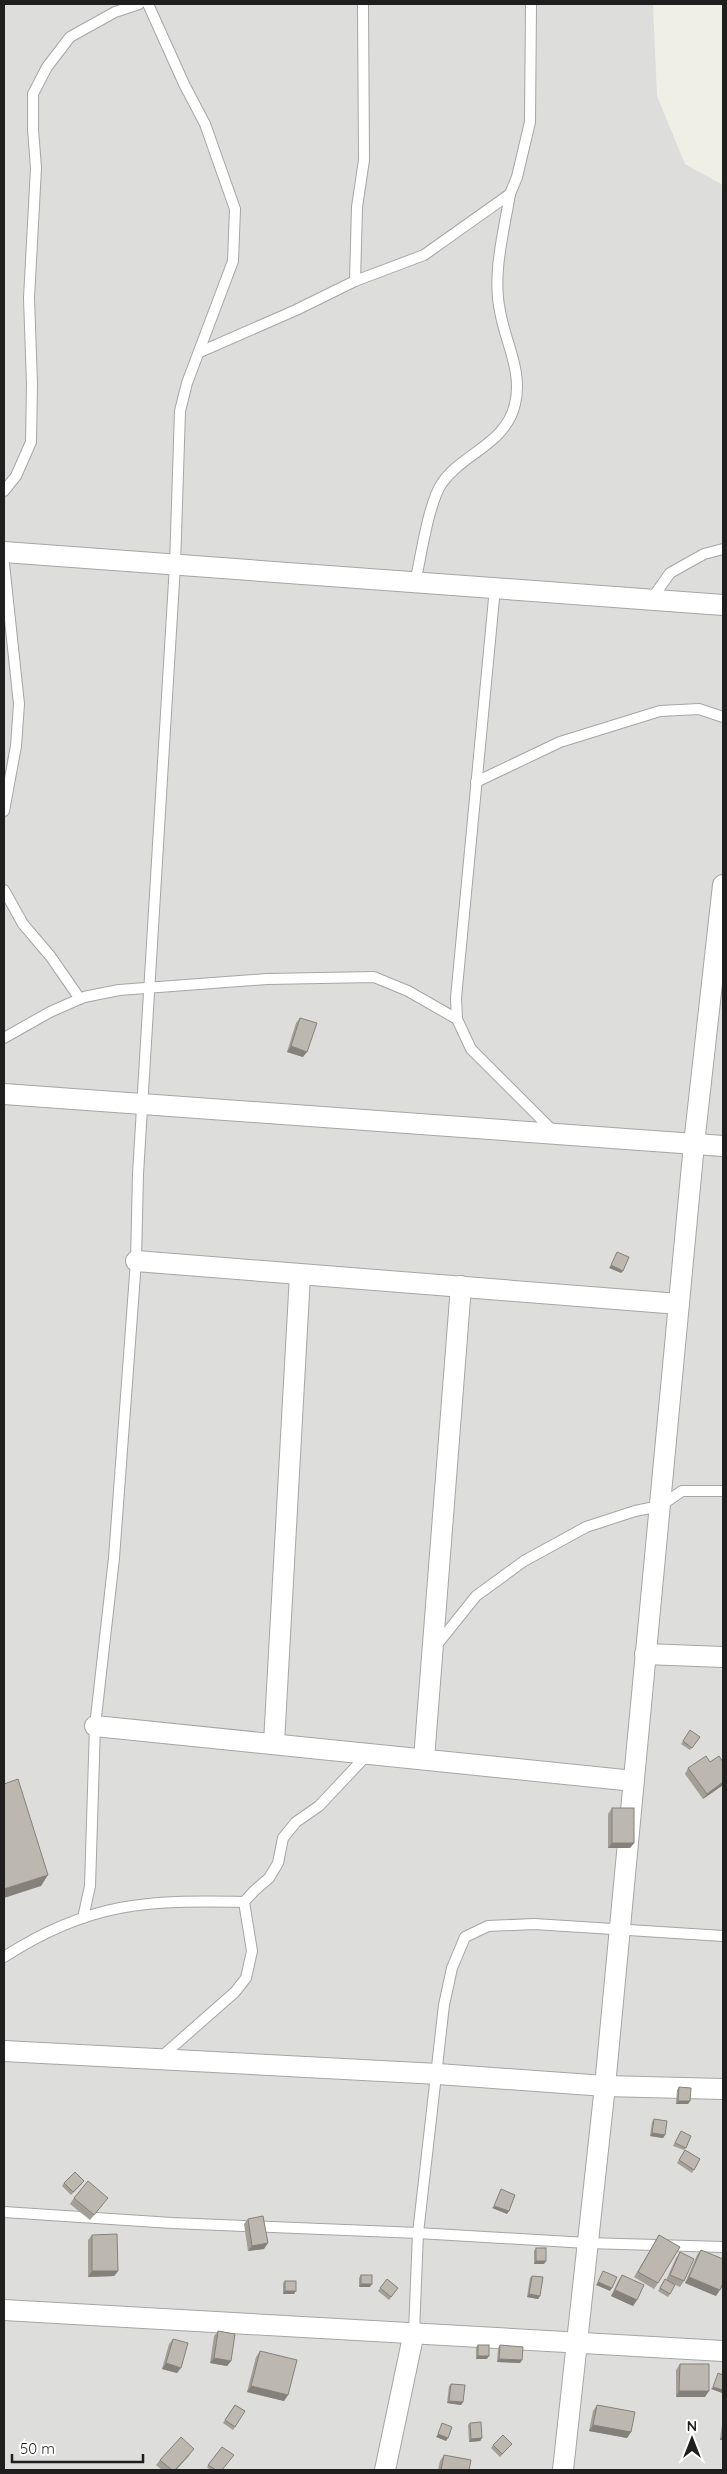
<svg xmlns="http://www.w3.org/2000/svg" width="727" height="2474" font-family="Quicksand,sans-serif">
<rect width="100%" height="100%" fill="#f0efe6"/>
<path fill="#dddddc" d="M4,4H653L657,96L685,164L723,185V2470H4Z"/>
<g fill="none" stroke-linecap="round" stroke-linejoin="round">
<defs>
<g id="lane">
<path d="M355,281L424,255L510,194L517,177L530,122L531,4"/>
<path d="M200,352L296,310L355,281L357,207L364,160L363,4"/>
<path d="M4,491L16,476L31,442L32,384L29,298L36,168L33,129V94L47,67L70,37L115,12L139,4"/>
<path d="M4,564L19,704L16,746L4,811"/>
<path d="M415,583C421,557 428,504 442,483C463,453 506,444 515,404C523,371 505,342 500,311C492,274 504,231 510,194"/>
<path d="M495,588L456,998L457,1019L471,1049L555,1133"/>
<path d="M651,600L670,573L704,554L723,549"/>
<path d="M476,782L560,742L660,711L699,709L723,717"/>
<path d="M4,890L23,924L51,957L80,999"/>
<path d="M4,1038L50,1012L84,997L119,990L267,979L374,977L408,991L457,1019"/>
<path d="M436,1646L476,1596L524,1561L586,1527L635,1511L660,1506L682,1491H723"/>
<path d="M83,1918L90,1886L95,1726L114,1558L136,1261L138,1174L175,565L180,411L187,383L233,261L235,209L205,124L184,84L148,4"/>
<path d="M4,1957C89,1902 146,1900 244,1902"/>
<path d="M160,2058L235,1992L246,1978L252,1951L244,1902L254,1891L269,1878L278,1863L283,1838L296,1822L319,1806L368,1754"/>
<path d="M4,2212L172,2223L418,2233L587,2243L723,2247"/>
<path d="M414,2332L418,2233L444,2005L452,1968L465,1937L488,1926L534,1924L723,1936"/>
</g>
<g id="street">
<path d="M4,552L723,605"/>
<path d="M4,1094L723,1146"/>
<path d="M136,1261L679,1304"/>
<path d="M645,1654L723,1657"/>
<path d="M95,1726L634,1781"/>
<path d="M274,1743L300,1275"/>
<path d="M424,1759L461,1286"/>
<path d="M4,2051L438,2074L605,2086L723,2089"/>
<path d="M4,2310L723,2351"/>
<path d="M385,2470L414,2332"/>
<path d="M563,2470L605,2086L694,1144L723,885"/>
</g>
</defs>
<use href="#lane" stroke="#a6a6a6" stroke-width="12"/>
<use href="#street" stroke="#a6a6a6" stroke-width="22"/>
<use href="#lane" stroke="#fff" stroke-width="10"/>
<use href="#street" stroke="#fff" stroke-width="20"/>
</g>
<g fill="#a39e96">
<path d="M300,1018L303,1057L287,1052L296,1023Z"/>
<path d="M690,1730L700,1737L690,1750L681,1744Z"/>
<path d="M688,1768L723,1785L703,1799L685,1774Z"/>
<path d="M612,1808L634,1843L630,1848H608V1814Z"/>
<path d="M679,2087L690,2101L688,2104H676L677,2090Z"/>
<path d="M654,2119L665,2135L663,2138L650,2136L652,2122Z"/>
<path d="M681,2131L686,2148L684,2150L673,2146Z"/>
<path d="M685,2150L700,2159L692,2173L677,2163Z"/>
<path d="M64,2183L82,2184L71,2195L62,2186Z"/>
<path d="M74,2198L104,2203L90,2220L70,2204Z"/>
<path d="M248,2219L264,2249L248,2251L244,2224Z"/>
<path d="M92,2235L118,2271L114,2276L88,2277V2240Z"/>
<path d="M659,2235L658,2283L654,2289L634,2277Z"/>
<path d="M536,2248L544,2264H534V2251Z"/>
<path d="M701,2250L716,2296L685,2283L697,2255Z"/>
<path d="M680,2252L684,2281L680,2287L671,2283L670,2294L668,2297L658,2291L663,2282L666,2280L676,2258Z"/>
<path d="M361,2275L370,2287H359V2278Z"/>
<path d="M622,2275L637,2300L633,2306L611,2296L618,2281Z"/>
<path d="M532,2276L540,2296L538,2299L527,2297L530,2278Z"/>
<path d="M387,2279L398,2288L389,2300L378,2291Z"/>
<path d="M285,2281L294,2294H283V2283Z"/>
<path d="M218,2331L231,2361L227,2366L210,2363L214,2336Z"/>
<path d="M173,2339L177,2373L162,2369L169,2344Z"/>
<path d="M478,2345L487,2359H476V2347Z"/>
<path d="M500,2345L522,2360L520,2363L497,2362L498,2348Z"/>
<path d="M260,2351L288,2395L284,2401L247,2392L256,2357Z"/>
<path d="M680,2364L705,2397H676V2370Z"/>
<path d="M451,2384L463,2402L461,2405L447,2403L449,2386Z"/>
<path d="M235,2405L245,2411L233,2430L223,2423Z"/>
<path d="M597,2405L631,2432L627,2438L589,2431L593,2411Z"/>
<path d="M723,2418V2440H720Z"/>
<path d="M470,2423L482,2438L480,2441L469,2442L468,2425Z"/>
<path d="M512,2444L500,2457L491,2448L493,2445Z"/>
<path d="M222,2447L223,2470H210L207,2467Z"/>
<path d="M190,2455L176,2470H162L156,2465L160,2460Z"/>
<path d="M444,2455L469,2470H438L440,2461Z"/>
</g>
<g fill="#84817a">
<path d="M291,1046L307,1052L303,1057L287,1052Z"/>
<path d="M611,1265L623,1271L621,1273L609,1268Z"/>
<path d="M723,1782V1785L703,1799L707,1794Z"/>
<path d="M612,1843H634L630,1848H608Z"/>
<path d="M48,1875L41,1886L4,1898V1889Z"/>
<path d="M678,2101H690L688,2104H676Z"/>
<path d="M652,2133L665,2135L663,2138L650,2136Z"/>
<path d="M494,2206L509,2211L507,2214L492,2208Z"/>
<path d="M268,2243L264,2249L248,2251L252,2246Z"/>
<path d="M536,2261H546L544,2264H534Z"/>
<path d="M92,2271H118L114,2276L88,2277Z"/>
<path d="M689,2277L720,2290L716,2296L685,2283Z"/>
<path d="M598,2282L612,2288L610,2291L596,2285Z"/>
<path d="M361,2284H372L370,2287H359Z"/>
<path d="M615,2290L637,2300L633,2306L611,2296Z"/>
<path d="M285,2291H296L294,2294H283Z"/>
<path d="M529,2294L540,2296L538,2299L527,2297Z"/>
<path d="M478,2356H489L487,2359H476Z"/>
<path d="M214,2358L231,2361L227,2366L210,2363Z"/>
<path d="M499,2359L522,2360L520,2363L497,2362Z"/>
<path d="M166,2363L181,2368L177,2373L162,2369Z"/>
<path d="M251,2386L288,2395L284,2401L247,2392Z"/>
<path d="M713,2387L723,2390V2392L722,2393L711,2389Z"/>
<path d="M679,2391H709L705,2397H676Z"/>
<path d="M449,2401L463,2402L461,2405L447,2403Z"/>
<path d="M593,2425L631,2432L627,2438L589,2431Z"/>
<path d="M438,2434L448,2438L446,2441L436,2437Z"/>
<path d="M723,2435V2440H720Z"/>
<path d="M482,2438L480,2441L469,2442L471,2439Z"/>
<path d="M194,2449L176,2470H175Z"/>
</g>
<g fill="#bdb8af" stroke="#84817a">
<path d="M300,1018L317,1023L307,1052L291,1046Z"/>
<path d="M617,1252L629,1257L623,1271L611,1265Z"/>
<path d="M690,1730L700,1737L692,1748L683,1741Z"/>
<path d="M706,1756L710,1762L719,1756L723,1762V1782L707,1794L688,1768Z"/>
<path d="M18,1779L48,1875L4,1889V1784Z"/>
<rect x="612" y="1808" width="22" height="35"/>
<path d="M679,2087L691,2088L690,2101H678Z"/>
<path d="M654,2119L667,2121L665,2135L652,2133Z"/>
<path d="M681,2131L691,2136L686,2148L675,2143Z"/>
<path d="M685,2150L700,2159L694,2170L679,2160Z"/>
<path d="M75,2172L84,2181L73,2192L64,2183Z"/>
<path d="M88,2181L108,2198L94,2215L74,2198Z"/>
<path d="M501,2189L515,2195L509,2211L494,2206Z"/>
<path d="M263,2216L268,2243L252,2246L248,2219Z"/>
<path d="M117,2234L118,2271H92V2235Z"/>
<path d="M659,2235L680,2247L658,2283L638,2272Z"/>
<rect x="536" y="2248" width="10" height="13"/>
<path d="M701,2250L723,2259V2283L720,2290L689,2277Z"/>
<path d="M680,2252L694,2259L684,2281L670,2275Z"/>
<path d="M603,2271L617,2277L612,2288L598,2282Z"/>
<rect x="361" y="2275" width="11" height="9"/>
<path d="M622,2275L644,2285L637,2300L615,2290Z"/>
<path d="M532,2276L543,2277L540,2296L529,2294Z"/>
<path d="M387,2279L398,2288L391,2297L380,2288Z"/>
<path d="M665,2279L675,2285L670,2294L660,2288Z"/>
<rect x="285" y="2281" width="11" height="10"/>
<path d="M218,2331L235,2334L231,2361L214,2358Z"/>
<path d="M173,2339L188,2343L181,2368L166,2363Z"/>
<rect x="478" y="2345" width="11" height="11"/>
<path d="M500,2345L523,2347L522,2360L499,2359Z"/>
<path d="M260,2351L297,2360L288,2395L251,2386Z"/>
<path d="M680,2364H709V2391H679Z"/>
<path d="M718,2373L723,2375V2390L713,2387Z"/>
<path d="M451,2384L465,2385L463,2402L449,2401Z"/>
<path d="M235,2405L245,2411L235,2427L225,2420Z"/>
<path d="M597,2405L635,2412L631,2432L593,2425Z"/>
<path d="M481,2422L482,2438L471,2439L470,2423Z"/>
<path d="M442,2423L452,2427L448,2438L438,2434Z"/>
<path d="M503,2435L512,2444L502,2454L493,2445Z"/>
<path d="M181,2437L194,2449L175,2470H172L160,2460Z"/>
<path d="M222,2447L234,2455L222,2470H216L208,2465Z"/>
<path d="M444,2455L471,2460L469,2470H441Z"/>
</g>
<rect width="727" height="2474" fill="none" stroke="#1f1f1f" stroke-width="10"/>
<g transform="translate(692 2439)" stroke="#ffffff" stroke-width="4" paint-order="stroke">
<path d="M0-4L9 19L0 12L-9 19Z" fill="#1f1f1f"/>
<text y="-8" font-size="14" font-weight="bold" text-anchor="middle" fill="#1f1f1f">N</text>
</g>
<path d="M12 2454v8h131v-8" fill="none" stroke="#1f1f1f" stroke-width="2.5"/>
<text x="20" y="2454" font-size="15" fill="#1f1f1f" stroke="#ffffff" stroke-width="4" paint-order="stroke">50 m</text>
</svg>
